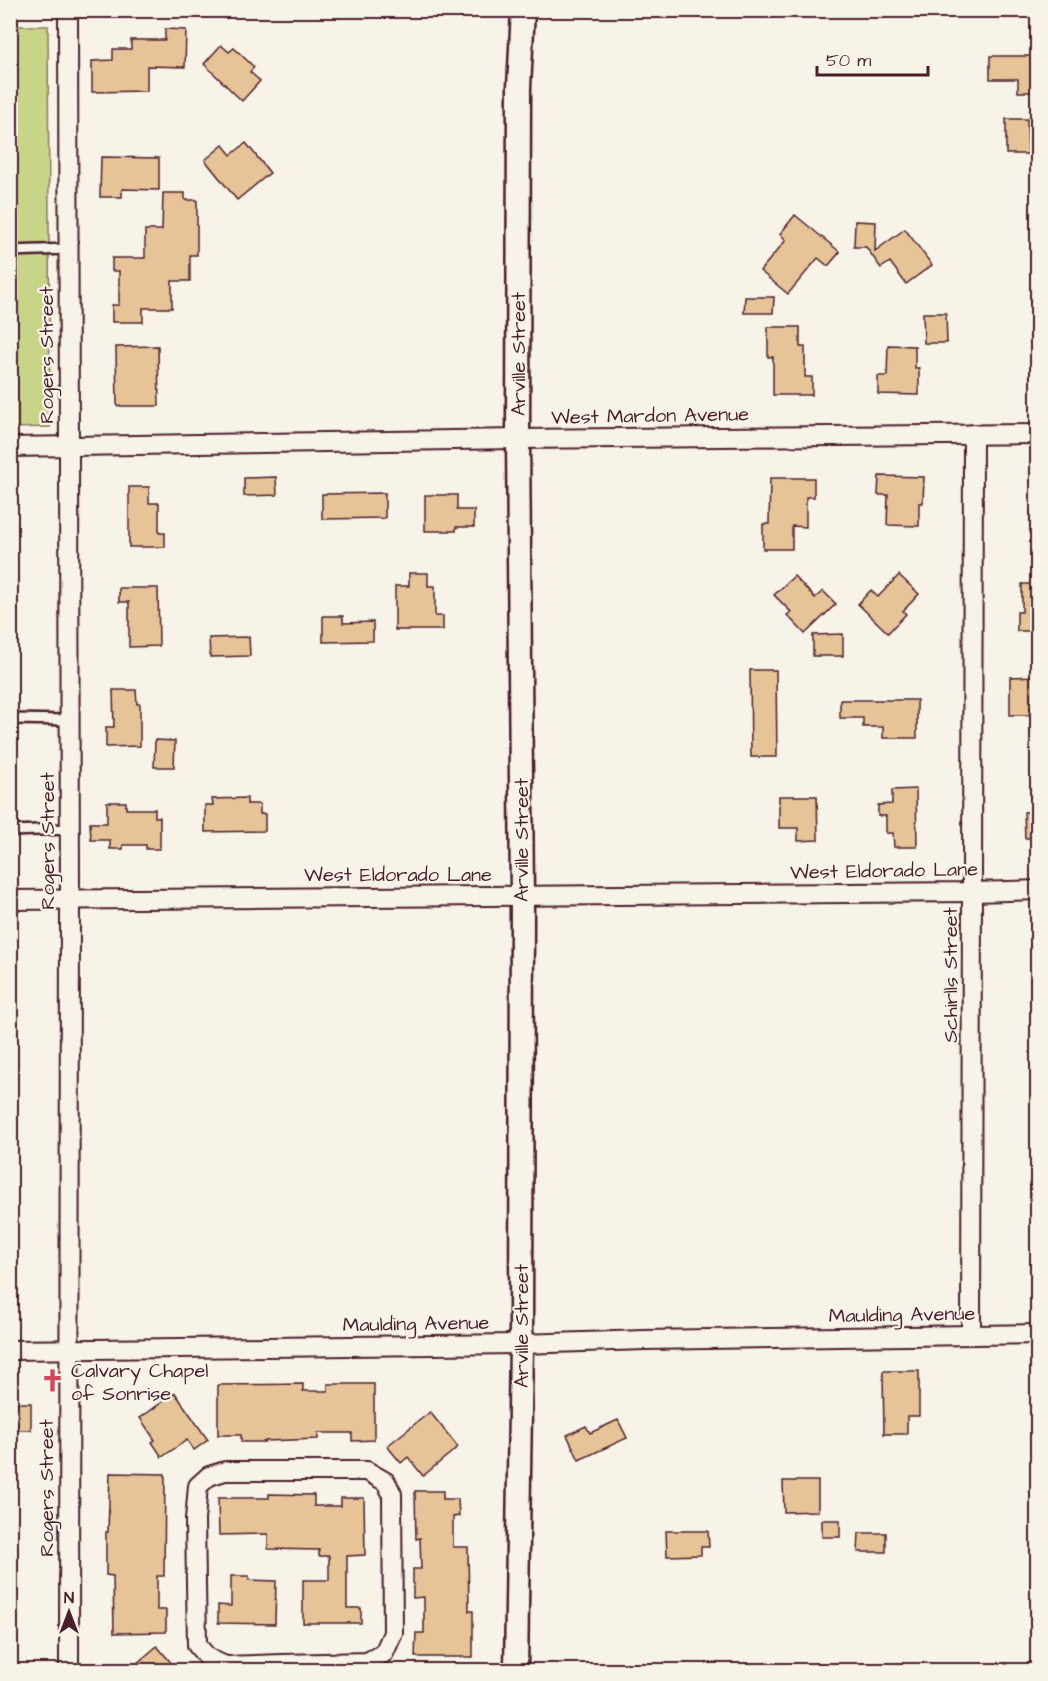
<svg xmlns="http://www.w3.org/2000/svg" width="1048" height="1681" font-family="'Architects Daughter',sans-serif">
<rect width="100%" height="100%" fill="#f7f3e8"/>
<filter id="ink" filterUnits="userSpaceOnUse"><feTurbulence type="fractalNoise" baseFrequency=".0167" numOctaves="2"/><feDisplacementMap in="SourceGraphic" scale="12" xChannelSelector="R" yChannelSelector="G"/><feConvolveMatrix kernelMatrix="1 2 1 2 8 2 1 2 1" color-interpolation-filters="sRGB"/></filter>
<g filter="url(#ink)">
<path fill="#c8d589" stroke="#897a5a" stroke-width="1.5" d="M10,26H48L50,427L11,428Z"/>
<g fill="#e7c398" stroke="#4a1f2b" stroke-width="1.5">
<path d="M165,29L186,30L185,67L147,66V91L92,92V61L113,60V49H131V40H165Z"/>
<path d="M221,45L229,52L234,48L254,67L250,72L260,81L242,101L204,64Z"/>
<path d="M990,56H1038V78H1034V92H1018V79H990Z"/>
<path d="M1006,119H1027L1028,154H1006Z"/>
<path d="M246,143L270,173L237,200L205,160L223,145L231,155Z"/>
<path d="M101,157L159,158V190L122,189V197H100Z"/>
<path d="M163,193H185V200H197V255H190V281H172V308H143V322H112V305H119V271H112V258H145V230H162Z"/>
<path d="M795,215L840,252L828,266L818,258L788,294L760,271L786,240L780,234Z"/>
<path d="M855,221L876,222L875,251L905,229L932,265L906,284L890,262L881,268L866,247H854Z"/>
<path d="M745,297H774L773,313H744Z"/>
<path d="M923,313H946L947,343H924Z"/>
<path d="M768,327H800V347H805V377H812V395H773V357H768Z"/>
<path d="M888,345L915,346V368H919V395L878,394V376H887Z"/>
<path d="M158,346L159,406H117L116,347Z"/>
<path d="M879,476L924,477L923,503H919V526L887,525L888,495H878Z"/>
<path d="M276,477L277,495L244,496V478Z"/>
<path d="M770,478H814V497H806V527L792,526V549H763V524H769Z"/>
<path d="M129,487H149V503H159V533H165V547H129Z"/>
<path d="M385,493V518L322,519V494Z"/>
<path d="M425,495H457V510H474V527H456V531H425Z"/>
<path d="M409,573H428V586H435V616H443V630H395V586H409Z"/>
<path d="M899,575L919,594L903,611L906,614L888,633L858,604L871,590L878,597Z"/>
<path d="M794,576L815,598L823,591L836,604L805,634L787,615L791,612L774,595Z"/>
<path d="M1022,584H1038V631H1017V612H1022Z"/>
<path d="M119,588H158L159,646L129,647V602H119Z"/>
<path d="M323,616H343V623L373,622V641L323,642Z"/>
<path d="M843,634V656H813V635Z"/>
<path d="M249,637L250,656L210,657L209,638Z"/>
<path d="M750,670H776L777,757H751Z"/>
<path d="M1038,676V708H1031V715H1010V677Z"/>
<path d="M113,690H136L137,704H140V746L106,747V727H114Z"/>
<path d="M840,700H917V738H883V727H863V718H840Z"/>
<path d="M155,740L175,741L174,767H154Z"/>
<path d="M916,789L917,847H894L893,833H886V816H878V805L892,804V790Z"/>
<path d="M779,796H817L818,840L798,841V828H779Z"/>
<path d="M247,798V804H260V814H265V831L205,832V805H213L212,799Z"/>
<path d="M107,802H126V809H155V817H160V849H146V845H123V849H110V840H91L90,823H107Z"/>
<path d="M1038,811V838H1025L1024,812Z"/>
<path d="M883,1371H919V1416H907V1434H884Z"/>
<path d="M303,1384V1391H328V1384H374V1440L352,1441V1433H318V1439L265,1441V1442H241V1435H218V1385Z"/>
<path d="M175,1393L208,1440L194,1450L187,1440L162,1457L152,1442L155,1440L140,1418Z"/>
<rect x="10" y="1403" width="21" height="27"/>
<path d="M430,1412L458,1447L423,1476L408,1457L401,1463L387,1446Z"/>
<path d="M618,1420L627,1438L579,1460L567,1435L586,1426L590,1433Z"/>
<path d="M110,1473L165,1474L164,1576H157V1610H166V1632L114,1633L113,1576L106,1575V1532H108Z"/>
<path d="M783,1481H818V1511L784,1512Z"/>
<path d="M415,1491H443V1499H458L459,1516L453,1517V1547H468L469,1611H473V1657H415L416,1633H424V1597L413,1598V1569H421L420,1538L416,1539Z"/>
<path d="M269,1494L314,1495V1506H341V1498H364L365,1555L347,1556V1608H361V1623H303V1580H329V1556H319V1550L268,1549V1534L219,1535L218,1498H269Z"/>
<rect x="822" y="1520" width="18" height="17"/>
<path d="M666,1531H708L709,1547H701V1555L667,1556Z"/>
<path d="M859,1533H886V1552H858Z"/>
<path d="M231,1576H249V1580L276,1581L275,1624L218,1623V1605L231,1606Z"/>
<path d="M157,1646L178,1671H128Z"/>
</g>
<g fill="none" stroke-linecap="round" stroke-linejoin="round">
<defs>
<g id="service">
<path d="M10,251L69,249"/>
<path d="M10,719L69,720"/>
<path d="M10,831L70,829"/>
</g>
<g id="minor">
<path d="M68,10L70,899L69,1670"/>
<path d="M10,447L518,439L1038,434"/>
<path d="M10,900L973,892L1038,890"/>
<path d="M971,1335L973,434"/>
<path d="M10,1350L521,1344L645,1340L1038,1334"/>
<path d="M277,1670L282,1664L367,1662L384,1653L393,1633L392,1494L386,1482L367,1471H225L209,1476L198,1486L195,1520L197,1645L208,1658L225,1666L282,1664"/>
</g>
<path id="tertiary" d="M516,1670L521,1344L522,896L518,439L519,87L523,10"/>
</defs>
<use href="#service" stroke="#4a1f2b" stroke-width="14"/>
<use href="#minor" stroke="#4a1f2b" stroke-width="22"/>
<use href="#tertiary" stroke="#4a1f2b" stroke-width="27"/>
<use href="#service" stroke="#f7f3e8" stroke-width="9"/>
<use href="#minor" stroke="#f7f3e8" stroke-width="18"/>
<use href="#tertiary" stroke="#f7f3e8" stroke-width="22"/>
</g>
</g>
<defs>
<symbol id="church-bare" viewBox="-9 -9 18 18"><path d="M-1.2-6h2.4v3.5h3.3v2.4h-3.3V6h-2.4V-.1h-3.3v-2.4h3.3Z" fill="#d1495b" stroke="#f7f3e8" stroke-width="2.5" paint-order="stroke"/></symbol>
</defs>
<g fill-rule="evenodd">
<use href="#church-bare" x="36" y="1364" width="33" height="33"/>
</g>
<g text-anchor="middle" stroke-width="4.5" stroke-linejoin="round" paint-order="stroke">
<g font-size="20" fill="#4a1f2b" stroke="#f7f3e8">
<text transform="translate(518 354) rotate(-90)" y="7">Arville Street</text>
<text transform="translate(46 355) rotate(-90)" y="7">Rogers Street</text>
<text transform="translate(650 415) rotate(-1)" y="7">West Mardon Avenue</text>
<text transform="translate(521 840) rotate(-90)" y="7">Arville Street</text>
<text transform="translate(47 841) rotate(-90)" y="7">Rogers Street</text>
<text transform="translate(884 870) rotate(-1)" y="7">West Eldorado Lane</text>
<text x="398" y="881">West Eldorado Lane</text>
<text transform="translate(950 975) rotate(-90)" y="7">Schirlls Street</text>
<text transform="translate(902 1314) rotate(-1)" y="7">Maulding Avenue</text>
<text transform="translate(416 1323) rotate(-1)" y="7">Maulding Avenue</text>
<text transform="translate(521 1326) rotate(-90)" y="7">Arville Street</text>
<text transform="translate(46 1488) rotate(-90)" y="7">Rogers Street</text>
</g>
<g font-size="20" fill="#4a1f2b" stroke="#f7f3e8" text-anchor="start">
<text x="71" y="1377">Calvary Chapel<tspan x="71" dy="23">of Sonrise</tspan></text>
</g>
</g>
<rect width="1048" height="1681" fill="none" stroke="#f7f3e8" stroke-width="36"/>
<rect x="18" y="18" width="1012" height="1645" fill="none" stroke="#4a1f2b" stroke-width="2" filter="url(#ink)"/>
<g transform="translate(69 1612)" stroke="#f7f3e8" stroke-width="4.5" paint-order="stroke">
<path d="M0-4.5L10 22L0 15L-10 22Z" fill="#4a1f2b"/>
<text y="-9" font-size="16" font-weight="bold" text-anchor="middle" fill="#4a1f2b">N</text>
</g>
<path d="M817 66v9h111v-9" fill="none" stroke="#4a1f2b" stroke-width="3"/>
<text x="826" y="66" font-size="18" fill="#4a1f2b" stroke="#f7f3e8" stroke-width="4.5" paint-order="stroke">50 m</text>
</svg>
